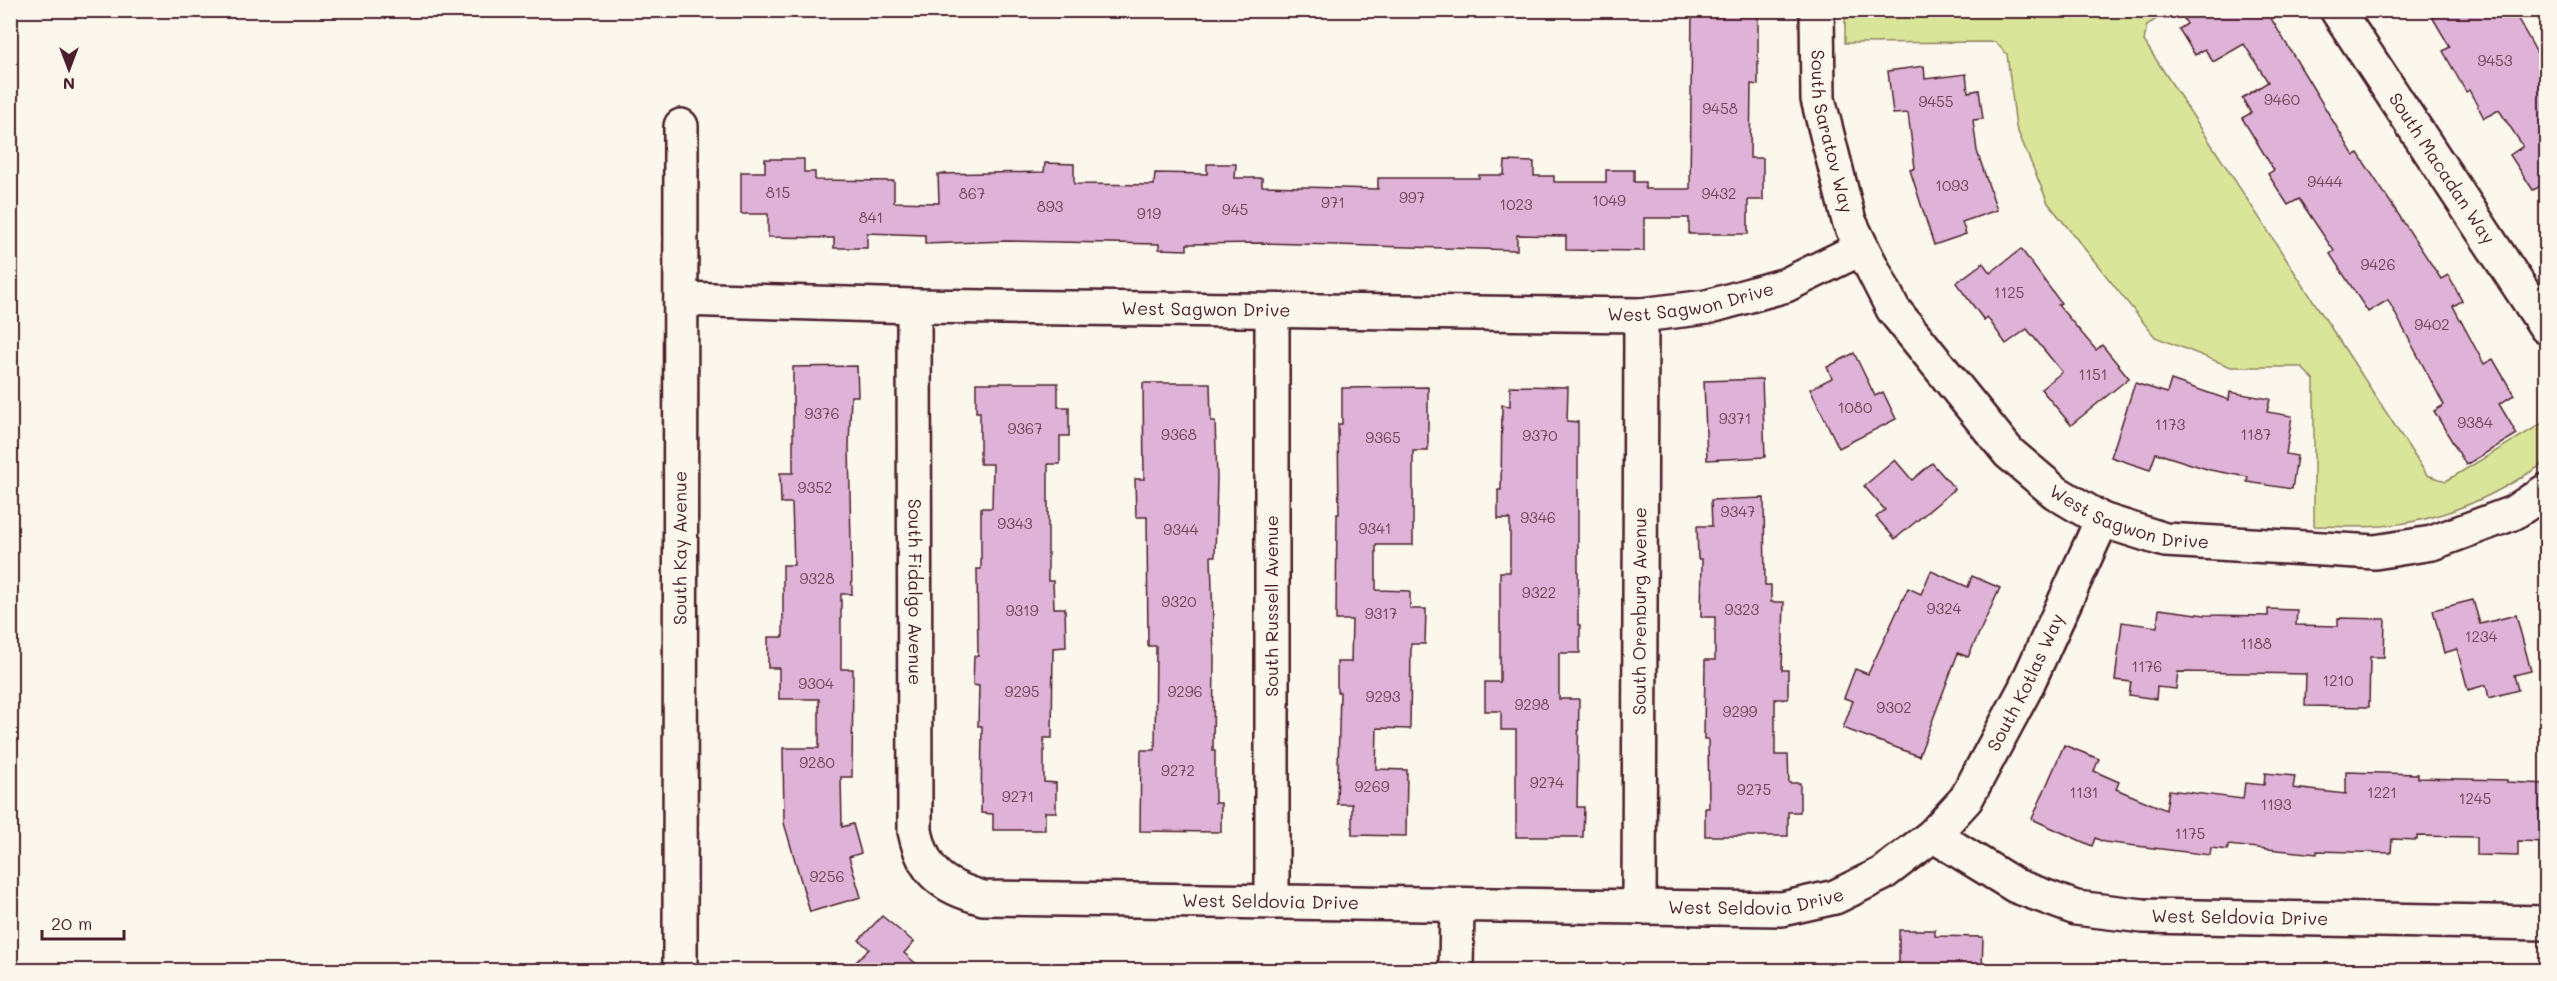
<svg xmlns="http://www.w3.org/2000/svg" width="2557" height="981" font-family="Mali,sans-serif">
<rect width="100%" height="100%" fill="#fbf7ec"/>
<filter id="ink" filterUnits="userSpaceOnUse"><feTurbulence type="fractalNoise" baseFrequency=".0167" numOctaves="2"/><feDisplacementMap in="SourceGraphic" scale="12" xChannelSelector="R" yChannelSelector="G"/><feConvolveMatrix kernelMatrix="1 2 1 2 8 2 1 2 1" color-interpolation-filters="sRGB"/></filter>
<g filter="url(#ink)">
<path fill="#d9e598" stroke="#928262" stroke-width="1.5" d="M1845,11H2169L2147,25L2144,41L2427,475L2446,481L2546,421V462C2496,495 2444,521 2382,526C2360,528 2336,526 2314,526V380L2301,367H2231L2155,337L2048,203L2016,127L2007,54L1995,42L1845,43Z"/>
<g fill="#dfb3d7" stroke="#4a1f2b" stroke-width="1.5">
<path d="M1692,10H1758V85L1751,84L1750,158H1763V200H1748V234H1689V218H1644V251L1566,250V236L1517,235V250L1261,243L1187,244V250L1159,249V244L1006,241L925,244V235L867,233V248H834V238L768,237V214H741V172H765V159H804V172H815V180L894,181V202L939,203L938,174L1044,172L1045,163L1074,164V184L1154,185L1155,173L1207,174V164H1236L1235,178H1262V186L1378,189V178H1479V175H1504L1505,161L1534,162V176H1554V182H1606V170H1634V182H1645V189H1690Z"/>
<path d="M2179,10H2266L2354,156L2358,153L2441,279L2448,275L2462,301L2453,306L2484,364L2493,359L2514,395L2499,404L2517,434L2466,465L2434,411L2444,405L2388,300L2368,312L2330,254L2334,251L2299,199L2288,205L2268,174L2274,170L2242,118L2251,113L2242,98L2268,82L2244,44L2213,62L2205,49L2195,55L2179,29L2187,24Z"/>
<path d="M2428,10H2513L2547,71V183L2533,190L2510,155L2523,146L2499,110L2484,118L2469,90L2466,92L2443,51L2450,47Z"/>
<path d="M1924,66L1925,79L1966,74L1968,92L1979,90L1983,119L1973,120L1977,151L1997,210L1962,222L1966,234L1934,245L1910,170L1915,168L1908,113L1893,114L1888,71Z"/>
<path d="M2021,249L2061,303L2058,305L2096,350L2102,345L2129,378L2071,425L2041,389L2062,372L2027,329L2006,344L1987,317L1984,320L1956,283L1983,263L1990,273Z"/>
<path d="M1854,353L1875,396L1883,392L1896,419L1839,448L1810,389L1832,378L1827,367Z"/>
<path d="M857,366L858,396H851L849,445L852,594H841V669H853L852,777H841L842,827L853,824L861,853L849,857L861,897L810,912L784,823L783,748H819V699H779V668H768V637H783V565H794L792,503H781L780,473H793V367Z"/>
<path d="M1762,379L1765,457L1707,460L1704,381Z"/>
<path d="M2171,380L2229,400L2230,392L2270,399L2267,412L2292,416L2286,454L2297,456L2292,489L2247,482L2248,477L2210,470L2156,453L2150,470L2111,457L2135,383L2167,393Z"/>
<path d="M976,383H1058V407H1069V436H1060V464H1048V581H1053L1054,608H1065L1066,647L1053,648L1052,738H1044V782L1056,783V812H1045V830H993V814L981,813L982,726H978L979,686L973,685L974,656H978L977,569H981V508H992L993,464H980V412H976Z"/>
<path d="M1143,383H1210L1211,421H1215L1217,478L1215,556H1211L1214,659L1213,751H1215V803H1221V832L1140,831L1141,750H1155L1156,646H1148L1147,517H1136L1135,479H1144Z"/>
<path d="M1510,386L1568,387L1567,421L1578,422V625H1580V653H1559V699H1579L1577,807H1584L1583,837H1516V730H1501V711H1485V682H1500V572H1510V519H1498V490H1501L1502,405L1510,406Z"/>
<path d="M1428,387V451H1413V545H1376V590L1410,591V609H1426L1425,644H1411L1410,729L1377,728L1376,769L1407,770L1406,836L1352,835V804H1337L1340,692H1337V662H1351L1352,620H1336L1337,514H1339L1338,424H1342V388Z"/>
<path d="M1895,460L1912,480L1932,463L1955,489L1895,539L1876,517L1885,510L1864,486Z"/>
<path d="M1764,498L1765,585H1771V602H1784L1782,670H1788V699H1775V755H1788L1789,783H1800V812H1788V836H1705V808H1709L1708,739H1704L1705,660H1715V617H1701L1702,559H1698L1697,526H1712L1711,500Z"/>
<path d="M1931,571L1968,587L1972,576L2000,588L1968,657L1958,653L1919,756L1843,728L1853,701L1844,698L1855,669L1868,674L1908,588L1921,594Z"/>
<path d="M2473,600L2480,624L2516,615L2531,671L2514,675L2518,690L2489,698L2486,685L2468,690L2457,649L2444,653L2433,610Z"/>
<path d="M2159,609L2205,615L2268,616V609L2297,610L2296,625L2338,626V618L2385,619L2384,657H2370L2369,707L2305,706L2306,674L2178,672L2176,689L2157,687L2156,699L2129,695L2131,682L2115,680L2122,622L2157,627Z"/>
<path d="M2064,745L2099,759L2094,771L2119,782L2116,789L2166,810L2169,790L2243,799L2245,783L2264,785L2265,773L2295,776L2293,788L2346,794V772L2418,774V778L2507,780V782L2547,784V842L2518,841V856L2477,855V837L2417,836V840L2392,839L2391,853L2317,851V854L2228,845V850L2211,848L2210,855L2104,842L2095,838L2092,846L2032,819Z"/>
<path d="M882,916L914,942L904,953L923,970H848L869,949L859,940Z"/>
<path d="M1899,930H1935V936L1983,937L1982,970H1899Z"/>
</g>
<g fill="none" stroke-linecap="round" stroke-linejoin="round">
<defs>
<g id="minor">
<path id="s1" d="M1817,10L1818,99L1849,221L1862,248"/>
<path id="s2" d="M2337,10L2546,327"/>
<path id="s3" d="M681,299L914,306L1641,315L1707,307L1786,285L1862,248L1893,309L2009,453L2055,492L2102,520L2165,540L2375,552L2432,543L2513,513L2546,491"/>
<path id="s4" d="M914,306L915,831C924,874 942,886 983,898L1782,909L1835,897L1882,874L1933,835L2016,886L2076,908L2143,916L2546,923"/>
<path id="s5" d="M1933,835L1966,799L2025,689L2102,520"/>
<path d="M1272,902V311"/>
<path id="s6" d="M1639,907L1641,315"/>
<path id="s7" d="M680,970L681,126"/>
<path d="M1456,970L1457,905"/>
</g>
</defs>
<use href="#minor" stroke="#4a1f2b" stroke-width="38"/>
<use href="#minor" stroke="#fbf7ec" stroke-width="33"/>
</g>
</g>
<g text-anchor="middle" stroke-width="5" stroke-linejoin="round" paint-order="stroke">
<g font-size="15" fill="#6f4456">
<text x="2495" y="66">9453</text>
<text x="2282" y="105">9460</text>
<text x="1936" y="107">9455</text>
<text x="1720" y="114">9458</text>
<text x="2325" y="187">9444</text>
<text x="1952" y="191">1093</text>
<text x="778" y="198">815</text>
<text x="972" y="199">867</text>
<text x="1719" y="199">9432</text>
<text x="1412" y="203">997</text>
<text x="1609" y="206">1049</text>
<text x="1333" y="208">971</text>
<text x="1516" y="210">1023</text>
<text x="1050" y="212">893</text>
<text x="1235" y="215">945</text>
<text x="1149" y="219">919</text>
<text x="871" y="223">841</text>
<text x="2378" y="270">9426</text>
<text x="2009" y="298">1125</text>
<text x="2432" y="330">9402</text>
<text x="2093" y="380">1151</text>
<text x="1855" y="413">1080</text>
<text x="822" y="419">9376</text>
<text x="1735" y="424">9371</text>
<text x="2475" y="428">9384</text>
<text x="2170" y="430">1173</text>
<text x="1025" y="434">9367</text>
<text x="1179" y="440">9368</text>
<text x="2256" y="440">1187</text>
<text x="1540" y="441">9370</text>
<text x="1383" y="443">9365</text>
<text x="815" y="493">9352</text>
<text x="1738" y="517">9347</text>
<text x="1538" y="523">9346</text>
<text x="1015" y="529">9343</text>
<text x="1375" y="534">9341</text>
<text x="1181" y="535">9344</text>
<text x="817" y="584">9328</text>
<text x="1539" y="598">9322</text>
<text x="1179" y="607">9320</text>
<text x="1944" y="614">9324</text>
<text x="1742" y="615">9323</text>
<text x="1022" y="616">9319</text>
<text x="1381" y="619">9317</text>
<text x="2481" y="642">1234</text>
<text x="2256" y="649">1188</text>
<text x="2147" y="672">1176</text>
<text x="2338" y="686">1210</text>
<text x="816" y="689">9304</text>
<text x="1022" y="697">9295</text>
<text x="1185" y="697">9296</text>
<text x="1383" y="702">9293</text>
<text x="1532" y="710">9298</text>
<text x="1894" y="713">9302</text>
<text x="1740" y="717">9299</text>
<text x="817" y="768">9280</text>
<text x="1178" y="776">9272</text>
<text x="1547" y="788">9274</text>
<text x="1372" y="792">9269</text>
<text x="1754" y="795">9275</text>
<text x="2084" y="798">1131</text>
<text x="2382" y="798">1221</text>
<text x="1018" y="802">9271</text>
<text x="2475" y="804">1245</text>
<text x="2276" y="810">1193</text>
<text x="2190" y="839">1175</text>
<text x="827" y="882">9256</text>
</g>
<g font-size="18" fill="#4a1f2b" stroke="#fbf7ec">
<text dy="6" stroke="none"><textPath href="#s1" startOffset="123">South Saratov Way</textPath></text>
<text dy="6" stroke="none"><textPath href="#s2" startOffset="190">South Macadan Way</textPath></text>
<text dy="6" stroke="none"><textPath href="#s3" startOffset="1011">West Sagwon Drive</textPath></text>
<text dy="6" stroke="none"><textPath href="#s3" startOffset="525">West Sagwon Drive</textPath></text>
<text dy="6" stroke="none"><textPath href="#s3" startOffset="1587">West Sagwon Drive</textPath></text>
<text dy="6" stroke="none"><textPath href="#s7" startOffset="422">South Kay Avenue</textPath></text>
<text dy="6" stroke="none"><textPath href="#s4" startOffset="286">South Fidalgo Avenue</textPath></text>
<text transform="translate(1272 606) rotate(-90)" y="6">South Russell Avenue</text>
<text dy="6" stroke="none"><textPath href="#s6" startOffset="296">South Orenburg Avenue</textPath></text>
<text dy="6" stroke="none"><textPath href="#s5" startOffset="180">South Kotlas Way</textPath></text>
<text dy="6" stroke="none"><textPath href="#s4" startOffset="1401">West Seldovia Drive</textPath></text>
<text dy="6" stroke="none"><textPath href="#s4" startOffset="915">West Seldovia Drive</textPath></text>
<text dy="6" stroke="none"><textPath href="#s4" startOffset="1923">West Seldovia Drive</textPath></text>
</g>
</g>
<rect width="2557" height="981" fill="none" stroke="#fbf7ec" stroke-width="36"/>
<rect x="18" y="18" width="2521" height="945" fill="none" stroke="#4a1f2b" stroke-width="2" filter="url(#ink)"/>
<g transform="translate(69 69) rotate(180)" stroke="#fbf7ec" stroke-width="4.5" paint-order="stroke">
<path d="M0-4.5L10 22L0 15L-10 22Z" fill="#4a1f2b"/>
<text y="-9" font-size="16" font-weight="bold" text-anchor="middle" fill="#4a1f2b">N</text>
</g>
<path d="M42 930v9h82v-9" fill="none" stroke="#4a1f2b" stroke-width="3"/>
<text x="51" y="930" font-size="18" fill="#4a1f2b" stroke="#fbf7ec" stroke-width="4.5" paint-order="stroke">20 m</text>
</svg>
